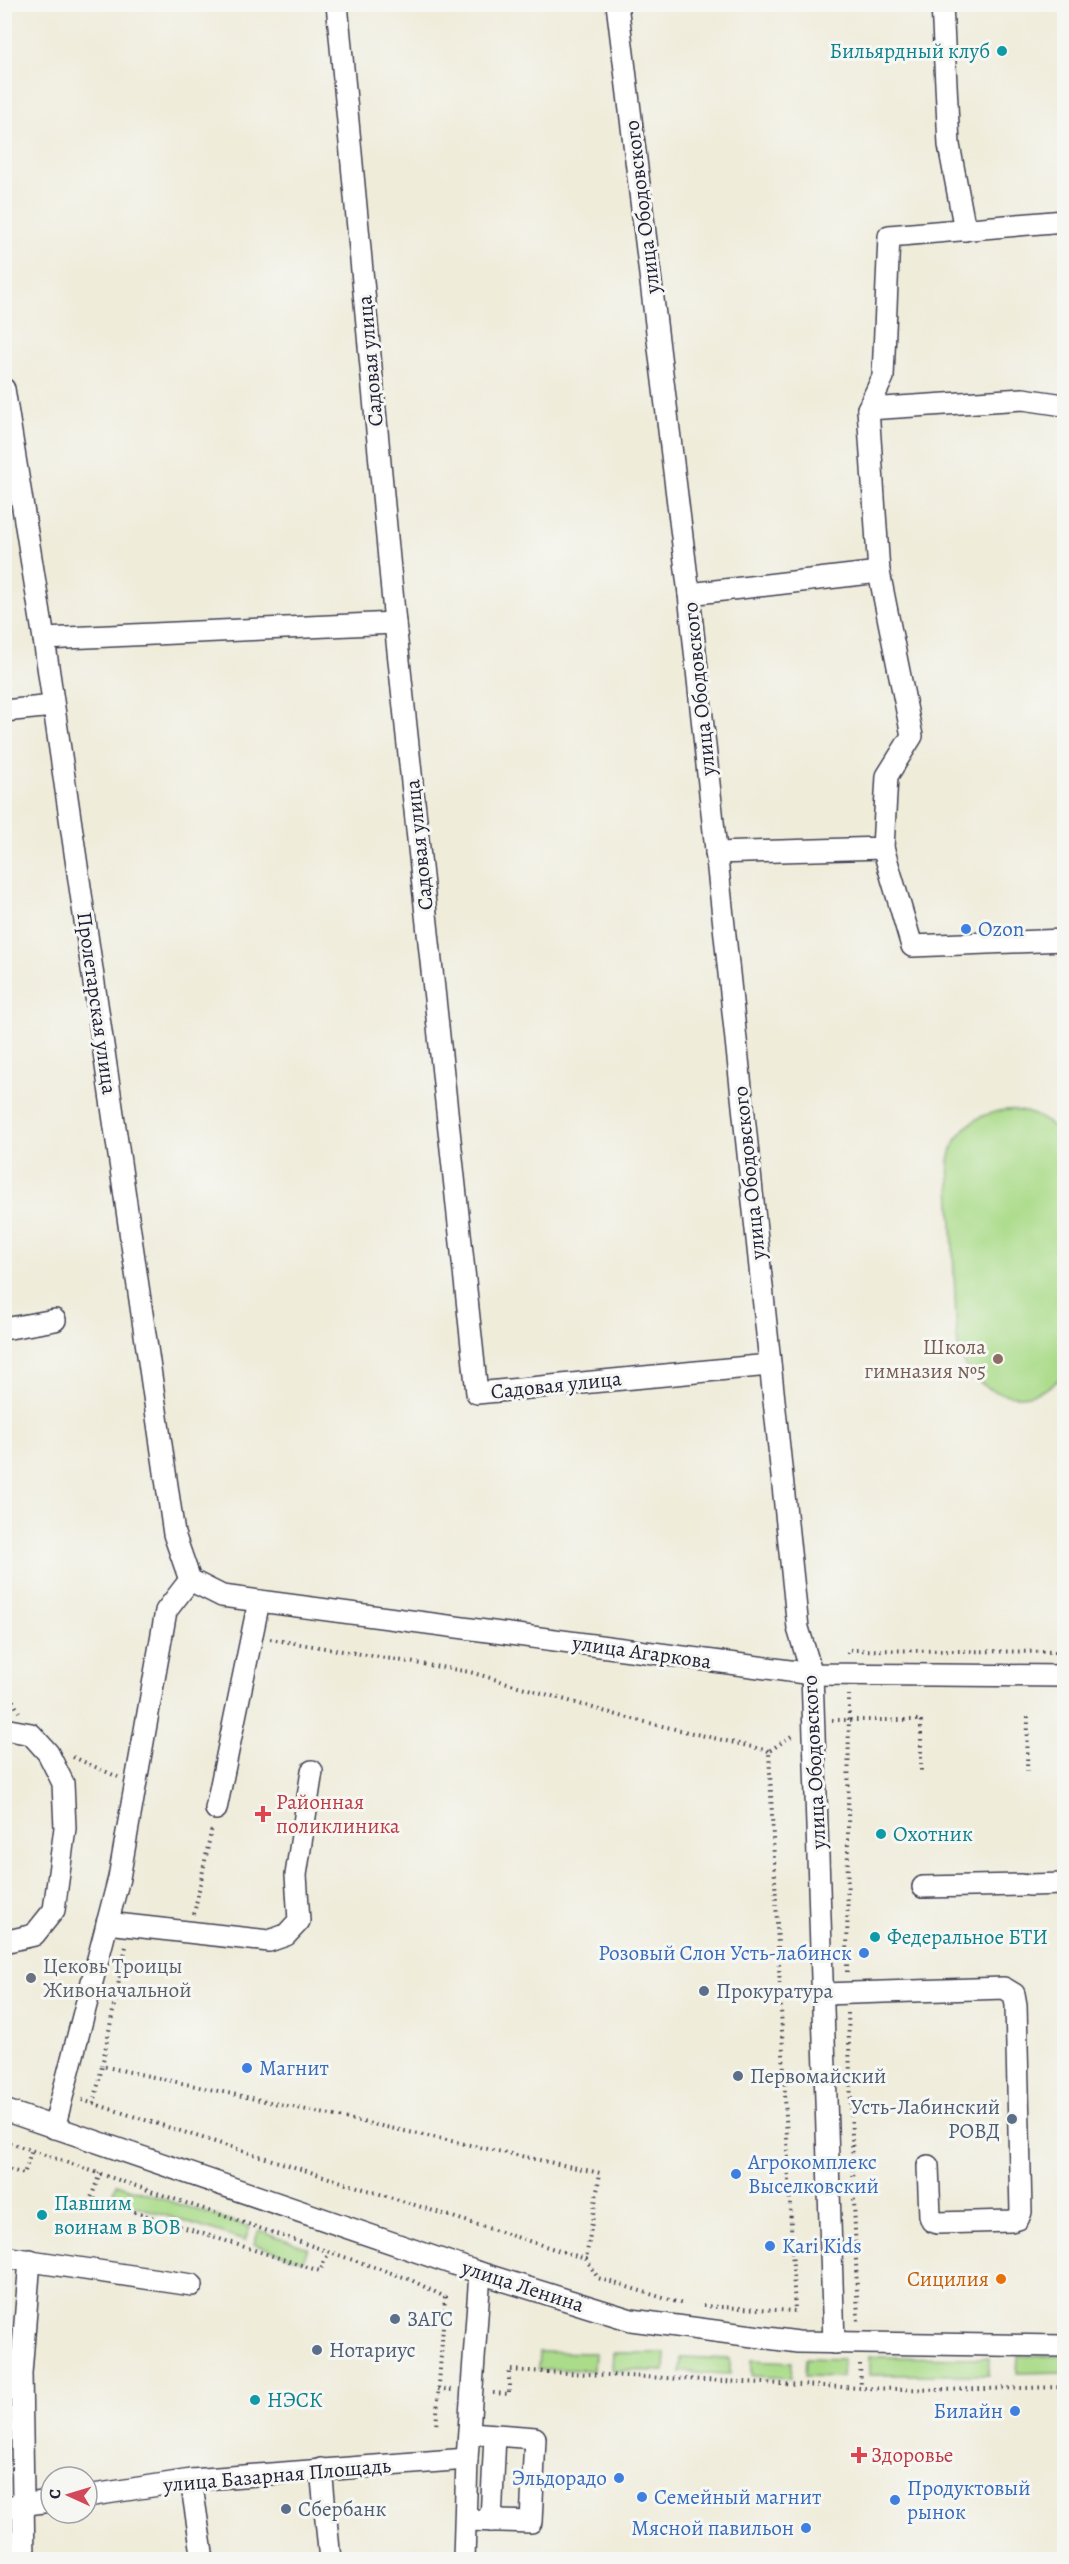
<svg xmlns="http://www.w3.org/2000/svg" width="1069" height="2564" font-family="Alegreya,serif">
<rect width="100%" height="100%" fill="#f6f6f2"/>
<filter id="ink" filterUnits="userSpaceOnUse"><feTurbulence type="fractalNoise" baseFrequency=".0167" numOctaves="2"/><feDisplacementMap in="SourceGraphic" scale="12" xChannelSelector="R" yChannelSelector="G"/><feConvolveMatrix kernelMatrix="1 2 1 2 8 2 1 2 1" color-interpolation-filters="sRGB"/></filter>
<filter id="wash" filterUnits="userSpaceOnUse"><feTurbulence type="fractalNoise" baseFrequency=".008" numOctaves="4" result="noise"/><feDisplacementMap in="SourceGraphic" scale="24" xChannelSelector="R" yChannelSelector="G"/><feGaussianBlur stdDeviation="1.35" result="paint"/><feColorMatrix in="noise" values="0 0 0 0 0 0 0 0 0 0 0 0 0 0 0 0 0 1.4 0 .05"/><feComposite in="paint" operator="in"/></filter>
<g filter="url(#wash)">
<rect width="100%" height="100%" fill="#efecda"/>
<g fill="#abdc8a" stroke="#667f62" stroke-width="1.5">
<path d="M1005,1110C1030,1109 1053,1120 1064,1144V1374C1028,1416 963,1394 957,1339L949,1160C955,1131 975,1114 1005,1110Z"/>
<path d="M116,2184L250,2227L245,2241L111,2198Z"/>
<path d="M259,2230L308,2248L303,2261L254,2244Z"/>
<path d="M539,2352L595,2353L594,2370L538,2369Z"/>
<path d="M613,2353H665L664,2371L612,2370Z"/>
<path d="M1018,2356H1064V2372L1017,2373Z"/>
<path d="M681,2357L730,2359V2374L680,2372Z"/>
<path d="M869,2357L989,2358V2375H869Z"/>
<path d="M806,2358L843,2359L842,2377L805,2376Z"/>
<path d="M752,2360L792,2362L791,2378L752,2376Z"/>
</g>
</g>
<g filter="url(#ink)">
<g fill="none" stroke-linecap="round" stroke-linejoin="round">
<defs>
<g id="minor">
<path d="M337,4L395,623L477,1393L769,1365"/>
<path d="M617,4L689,594L798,1628L812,1674L834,2343"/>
<path d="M942,4L949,145L965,230"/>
<path d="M4,389L44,639L174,1534L190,1580L222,1596L812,1674L1064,1676"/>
<path d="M868,409L883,377L889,236L1064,221"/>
<path d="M689,594L879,572"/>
<path d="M44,639L395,623"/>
<path d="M4,711L53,706"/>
<path d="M883,848L912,946L1064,940"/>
<path d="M716,853L883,848L887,776L912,736L879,572L868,409L1023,399L1064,405"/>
<path d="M4,1329L55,1320"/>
<path d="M4,1729L31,1734L48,1753L63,1783L65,1828L54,1910L34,1935L4,1942"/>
<path d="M216,1809L259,1601"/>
<path d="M1029,1885L1064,1884"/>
<path d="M923,1887L1021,1885"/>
<path d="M107,1923L269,1941L286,1935L299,1921L296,1875L312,1771"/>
<path d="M823,1994L1004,1988L1014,1994L1016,2005L1021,2212L1018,2219L1011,2221L937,2223L932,2221L930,2216L928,2166"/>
<path d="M4,2110L480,2273L631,2320L798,2342L1064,2346"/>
<path d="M54,2128L119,1878L166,1611L190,1580"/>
<path d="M4,2257L192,2285"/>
<path d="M321,2469L330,2560"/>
<path d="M191,2480L203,2560"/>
<path d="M87,2496L191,2480L467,2459"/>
<path d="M4,2507L51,2501"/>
<path d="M466,2520L531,2522L535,2438L470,2433"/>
<path d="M491,2521L495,2435"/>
<path d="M24,2560L21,2373L30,2260"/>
<path d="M464,2560L467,2459L480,2273"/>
</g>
</defs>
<use href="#minor" stroke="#414053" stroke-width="24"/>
<g stroke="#414053" stroke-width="4" stroke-dasharray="1.5 4.5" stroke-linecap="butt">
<path d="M270,1639L470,1672L624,1717L769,1751"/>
<path d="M848,1654V1650L1064,1652"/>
<path d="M4,1685L19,1712"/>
<path d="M832,1720H921V1772"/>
<path d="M73,1757L118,1777"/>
<path d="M1027,1772L1028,1717"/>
<path d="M194,1914L212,1827"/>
<path d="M847,1972L849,1695"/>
<path d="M848,2013L858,2323"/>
<path d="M102,2066L126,1946"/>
<path d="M82,2100L586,2259L598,2278L683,2304"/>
<path d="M94,2104L102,2066L600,2173L586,2259"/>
<path d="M4,2141L409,2279L445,2297L436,2428"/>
<path d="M4,2168L24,2174L32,2150"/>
<path d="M100,2173L91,2198L320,2271L329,2252"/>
<path d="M703,2306L795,2311L769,1751L793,1735"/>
<path d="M860,2364L861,2388"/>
<path d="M438,2389L452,2390"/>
<path d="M493,2393L509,2394V2370L861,2388L940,2390L1064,2387"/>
</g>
<use href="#minor" stroke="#fff" stroke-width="21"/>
</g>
</g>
<g fill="#0f9aa8" stroke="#f6f6f2" stroke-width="2">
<circle cx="1002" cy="51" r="6"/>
<circle cx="881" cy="1834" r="6"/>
<circle cx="875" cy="1937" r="6"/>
<circle cx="42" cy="2215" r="6"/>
<circle cx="255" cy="2400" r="6"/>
</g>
<g fill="#3f7fe0" stroke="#f6f6f2" stroke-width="2">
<circle cx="966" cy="929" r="6"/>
<circle cx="864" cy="1953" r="6"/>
<circle cx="247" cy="2068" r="6"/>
<circle cx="736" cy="2174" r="6"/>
<circle cx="770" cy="2246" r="6"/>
<circle cx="1015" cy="2411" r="6"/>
<circle cx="619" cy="2478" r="6"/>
<circle cx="642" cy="2497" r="6"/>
<circle cx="895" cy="2500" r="6"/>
<circle cx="806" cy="2528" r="6"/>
</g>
<circle fill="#8d6e63" stroke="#f6f6f2" stroke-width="2" cx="998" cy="1359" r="6"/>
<g fill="#e0444e" stroke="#f6f6f2" stroke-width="2">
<path d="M260 1805h6v6h6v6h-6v6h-6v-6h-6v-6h6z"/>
<path d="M856 2446h6v6h6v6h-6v6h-6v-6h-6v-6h6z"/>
</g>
<circle fill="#6b7280" stroke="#f6f6f2" stroke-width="2" cx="31" cy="1978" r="6"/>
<g fill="#5c6f8a" stroke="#f6f6f2" stroke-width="2">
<circle cx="704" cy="1991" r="6"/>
<circle cx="738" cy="2076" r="6"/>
<circle cx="1012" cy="2119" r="6"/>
<circle cx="395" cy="2319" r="6"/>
<circle cx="317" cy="2350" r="6"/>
<circle cx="286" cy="2509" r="6"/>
</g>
<circle fill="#e8710a" stroke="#f6f6f2" stroke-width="2" cx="1001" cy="2279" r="6"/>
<g text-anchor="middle" stroke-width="6" stroke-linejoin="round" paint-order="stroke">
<g font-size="21" fill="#0d838f" stroke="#f6f6f2" text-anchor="start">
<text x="990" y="58" text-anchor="end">Бильярдный клуб</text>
<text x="893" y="1841">Охотник</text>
<text x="887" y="1944">Федеральное БТИ</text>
<text x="54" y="2210">Павшим<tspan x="54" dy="24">воинам в ВОВ</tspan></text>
<text x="267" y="2407">НЭСК</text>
</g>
<g font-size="21" fill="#22223b" stroke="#f6f6f2">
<text transform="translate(642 207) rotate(-97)" y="7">улица Ободовского</text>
<text transform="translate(370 361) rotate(-95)" y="7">Садовая улица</text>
<text transform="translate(699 689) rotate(-96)" y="7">улица Ободовского</text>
<text transform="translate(419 845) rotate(-96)" y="7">Садовая улица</text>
<text transform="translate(97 1003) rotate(82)" y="7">Пролетарская улица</text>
<text transform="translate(749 1173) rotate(-96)" y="7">улица Ободовского</text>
<text transform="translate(556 1385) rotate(-6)" y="7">Садовая улица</text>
<text transform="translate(642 1652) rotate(8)" y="7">улица Агаркова</text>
<text transform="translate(814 1762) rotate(-93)" y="7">улица Ободовского</text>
<text transform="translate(523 2286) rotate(18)" y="7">улица Ленина</text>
<text transform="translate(277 2475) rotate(-5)" y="7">улица Базарная Площадь</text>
</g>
<g font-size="21" fill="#366cbe" stroke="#f6f6f2" text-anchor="start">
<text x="978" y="936">Ozon</text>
<text x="852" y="1960" text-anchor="end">Розовый Слон Усть-лабинск</text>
<text x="259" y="2075">Магнит</text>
<text x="748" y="2169">Агрокомплекс<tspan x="748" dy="24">Выселковский</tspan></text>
<text x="782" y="2253">Kari Kids</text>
<text x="1003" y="2418" text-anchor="end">Билайн</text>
<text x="607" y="2485" text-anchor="end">Эльдорадо</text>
<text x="907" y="2495">Продуктовый<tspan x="907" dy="24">рынок</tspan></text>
<text x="654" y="2504">Семейный магнит</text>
<text x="794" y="2535" text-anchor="end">Мясной павильон</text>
</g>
<g font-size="21" fill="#785e54" stroke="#f6f6f2" text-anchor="end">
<text x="986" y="1354">Школа<tspan x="986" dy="24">гимназия №5</tspan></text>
</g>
<g font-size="21" fill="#be3a42" stroke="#f6f6f2" text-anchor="start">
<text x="276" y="1809">Районная<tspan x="276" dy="24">поликлиника</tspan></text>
<text x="871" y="2462">Здоровье</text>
</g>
<g font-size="21" fill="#5b616d" stroke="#f6f6f2" text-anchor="start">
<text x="43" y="1973">Цековь Троицы<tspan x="43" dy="24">Живоначальной</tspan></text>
</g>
<g font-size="21" fill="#4e5e75" stroke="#f6f6f2" text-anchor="start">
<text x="716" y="1998">Прокуратура</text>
<text x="750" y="2083">Первомайский</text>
<text x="1000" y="2114" text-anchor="end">Усть-Лабинский<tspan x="1000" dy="24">РОВД</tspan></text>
<text x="407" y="2326">ЗАГС</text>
<text x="329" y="2357">Нотариус</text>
<text x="298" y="2516">Сбербанк</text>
</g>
<g font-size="21" fill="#c56008" stroke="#f6f6f2" text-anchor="end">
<text x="989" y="2286">Сицилия</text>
</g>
</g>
<rect width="1069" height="2564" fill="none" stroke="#f6f6f2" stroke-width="24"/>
<g transform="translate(69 2495) rotate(274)"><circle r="28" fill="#f6f6f2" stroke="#a1a1a9" stroke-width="1.5"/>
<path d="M0-4.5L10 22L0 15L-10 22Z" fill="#d1495b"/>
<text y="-9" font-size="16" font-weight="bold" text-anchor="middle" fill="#22223b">С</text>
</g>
</svg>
